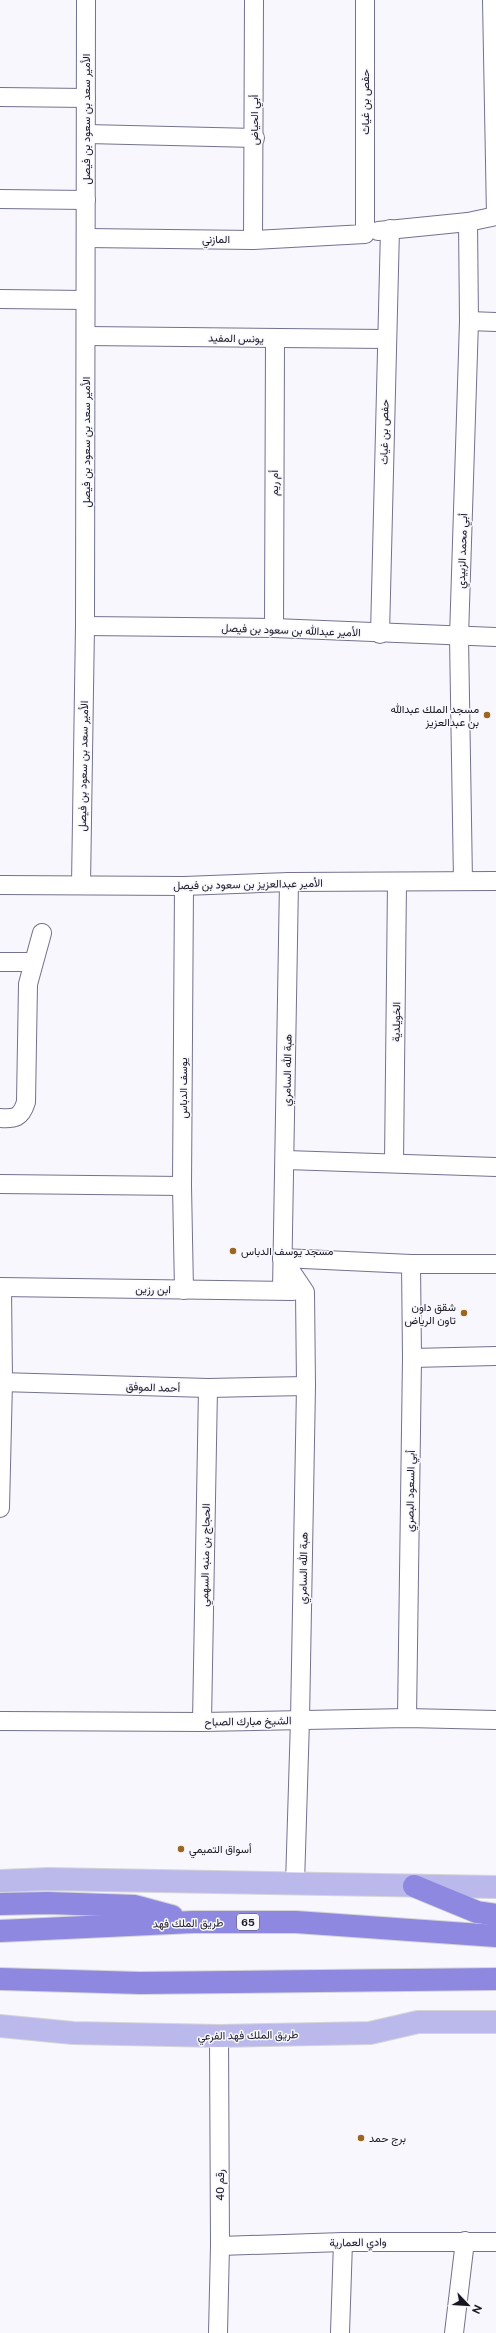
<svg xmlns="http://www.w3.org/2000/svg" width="496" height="2333" font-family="'Public Sans',Vazirmatn,sans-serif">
<rect width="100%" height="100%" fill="#f7f7fd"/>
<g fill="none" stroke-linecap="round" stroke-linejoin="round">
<defs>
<g id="street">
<path d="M492,0L496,216"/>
<path d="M0,97L86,98"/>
<path d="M87,134L255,138"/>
<path d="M0,199L86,200"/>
<path d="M378,231L468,222L496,216"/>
<path d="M86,238L253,240L365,234V0"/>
<path d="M253,240L254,0"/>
<path d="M0,299L85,300"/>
<path d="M469,321L496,322"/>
<path d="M86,336L386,339"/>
<path d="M85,626L274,628L496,637"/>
<path d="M274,628L275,338"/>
<path d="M380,634L390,229"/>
<path d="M463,881L459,637L469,321L468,222"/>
<path d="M0,885L184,886L289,882L496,881"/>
<path d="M81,885L85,626L86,0"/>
<path d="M0,962H33"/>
<path d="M0,1118C15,1119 21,1118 26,1102L28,984L42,933"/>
<path d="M286,1160L496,1167"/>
<path d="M394,1163L397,882"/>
<path d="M0,1184L182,1186"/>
<path d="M282,1258L305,1292L306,1386L300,1720L295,1884"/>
<path d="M282,1258L411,1264H496"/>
<path d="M0,1287L293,1291"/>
<path d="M184,1290L182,1186L184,886"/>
<path d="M282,1290L289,882"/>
<path d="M412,1358L496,1356"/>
<path d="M0,1382L208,1388L306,1386"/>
<path d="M0,1508L3,1382L2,1287"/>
<path d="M407,1718L412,1358L411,1264"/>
<path d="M0,1721L202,1722L407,1718L496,1720"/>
<path d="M202,1722L208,1388"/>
<path d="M220,2246L343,2242H496"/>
<path d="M218,2333L220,2246L219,2036"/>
<path d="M340,2333L343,2242"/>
<path d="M454,2333L465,2241"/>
</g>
<g id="primary">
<path d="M0,1881L48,1879L496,1887"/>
<path d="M0,2026L73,2033L219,2036L370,2033L418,2022H496"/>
</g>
<g id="highway">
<path d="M414,1886L477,1912L496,1915"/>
<path d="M0,1904L48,1903L135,1906L172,1916"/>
<path d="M0,1931L193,1922H296L496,1936"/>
<path d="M0,1979L140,1983L496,1979"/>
</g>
</defs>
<use href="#street" stroke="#73728f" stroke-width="20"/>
<use href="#primary" stroke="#d5d5d7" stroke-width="24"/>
<use href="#highway" stroke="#d5d5d7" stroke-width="24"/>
<use href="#street" stroke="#fff" stroke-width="18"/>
<use href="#primary" stroke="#bbb8ec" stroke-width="22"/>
<use href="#highway" stroke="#8e88e0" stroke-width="22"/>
</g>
<g fill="#9c661f" stroke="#f7f7fd" stroke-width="1.5">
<circle cx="487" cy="715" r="4"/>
<circle cx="233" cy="1251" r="4"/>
<circle cx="464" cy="1313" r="4"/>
<circle cx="181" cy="1849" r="4"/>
<circle cx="361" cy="2138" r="4"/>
</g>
<g text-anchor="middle" stroke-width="3" stroke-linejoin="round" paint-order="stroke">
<rect fill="#f7f7fd" stroke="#5a5a63" stroke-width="1" x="237" y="1914" width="22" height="16" rx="3"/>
<g font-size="10" font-weight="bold" fill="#171621">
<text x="248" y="1926">65</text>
</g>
<g font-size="11" fill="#171621" stroke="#f7f7fd">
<text transform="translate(365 102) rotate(-90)" y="4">حفص بن غياث</text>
<text transform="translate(86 119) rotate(-90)" y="4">الأمير سعد بن سعود بن فيصل</text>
<text transform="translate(254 120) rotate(-90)" y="4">أبي الحياض</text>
<text x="216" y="243">المازني</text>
<text transform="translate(236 338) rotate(1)" y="4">يونس المفيد</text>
<text transform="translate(384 432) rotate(-89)" y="4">حفص بن غياث</text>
<text transform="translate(86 442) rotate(-90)" y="4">الأمير سعد بن سعود بن فيصل</text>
<text transform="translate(274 483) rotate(-90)" y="4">أم ريم</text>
<text transform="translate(462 551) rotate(-88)" y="4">أبي محمد الزبيدي</text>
<text transform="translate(291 630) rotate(2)" y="4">الأمير عبدالله بن سعود بن فيصل</text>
<text transform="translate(83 766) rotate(-89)" y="4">الأمير سعد بن سعود بن فيصل</text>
<text transform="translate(248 884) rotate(-1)" y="4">الأمير عبدالعزيز بن سعود بن فيصل</text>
<text transform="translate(396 1022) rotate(-89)" y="4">الخويلدية</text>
<text transform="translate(287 1070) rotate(-89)" y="4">هبة الله السامري</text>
<text transform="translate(183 1088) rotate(-90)" y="4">يوسف الدباس</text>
<text transform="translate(153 1289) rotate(1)" y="4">ابن رزين</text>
<text transform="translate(153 1387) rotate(2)" y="4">أحمد الموفق</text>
<text transform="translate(410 1491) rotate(-89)" y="4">أبي السعود البصري</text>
<text transform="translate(205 1555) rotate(-89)" y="4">الحجاج بن منبه السهمي</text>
<text transform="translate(303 1568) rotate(-89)" y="4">هبة الله السامري</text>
<text transform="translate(248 1721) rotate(-1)" y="4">الشيخ مبارك الصباح</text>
<text transform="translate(188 1923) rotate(-1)" y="4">طريق الملك فهد</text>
<text transform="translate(248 2035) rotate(-1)" y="4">طريق الملك فهد الفرعي</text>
<text transform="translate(220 2185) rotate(-90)" y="4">رقم 40</text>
<text transform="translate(358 2242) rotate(-1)" y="4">وادي العمارية</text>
</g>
<g font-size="11" fill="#171621" stroke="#f7f7fd" text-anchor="start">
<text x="479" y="713" text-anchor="end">مسجد الملك عبدالله<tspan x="479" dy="13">بن عبدالعزيز</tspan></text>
<text x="241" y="1255">مسجد يوسف الدباس</text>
<text x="456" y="1311" text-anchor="end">شقق داون<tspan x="456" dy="13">تاون الرياض</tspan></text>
<text x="189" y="1853">أسواق التميمي</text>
<text x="369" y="2142">برج حمد</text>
</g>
</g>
<g transform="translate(468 2305) rotate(115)" stroke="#f7f7fd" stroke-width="3" paint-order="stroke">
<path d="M0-3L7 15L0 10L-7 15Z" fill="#171621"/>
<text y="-6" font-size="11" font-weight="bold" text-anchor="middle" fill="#171621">N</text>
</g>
</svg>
